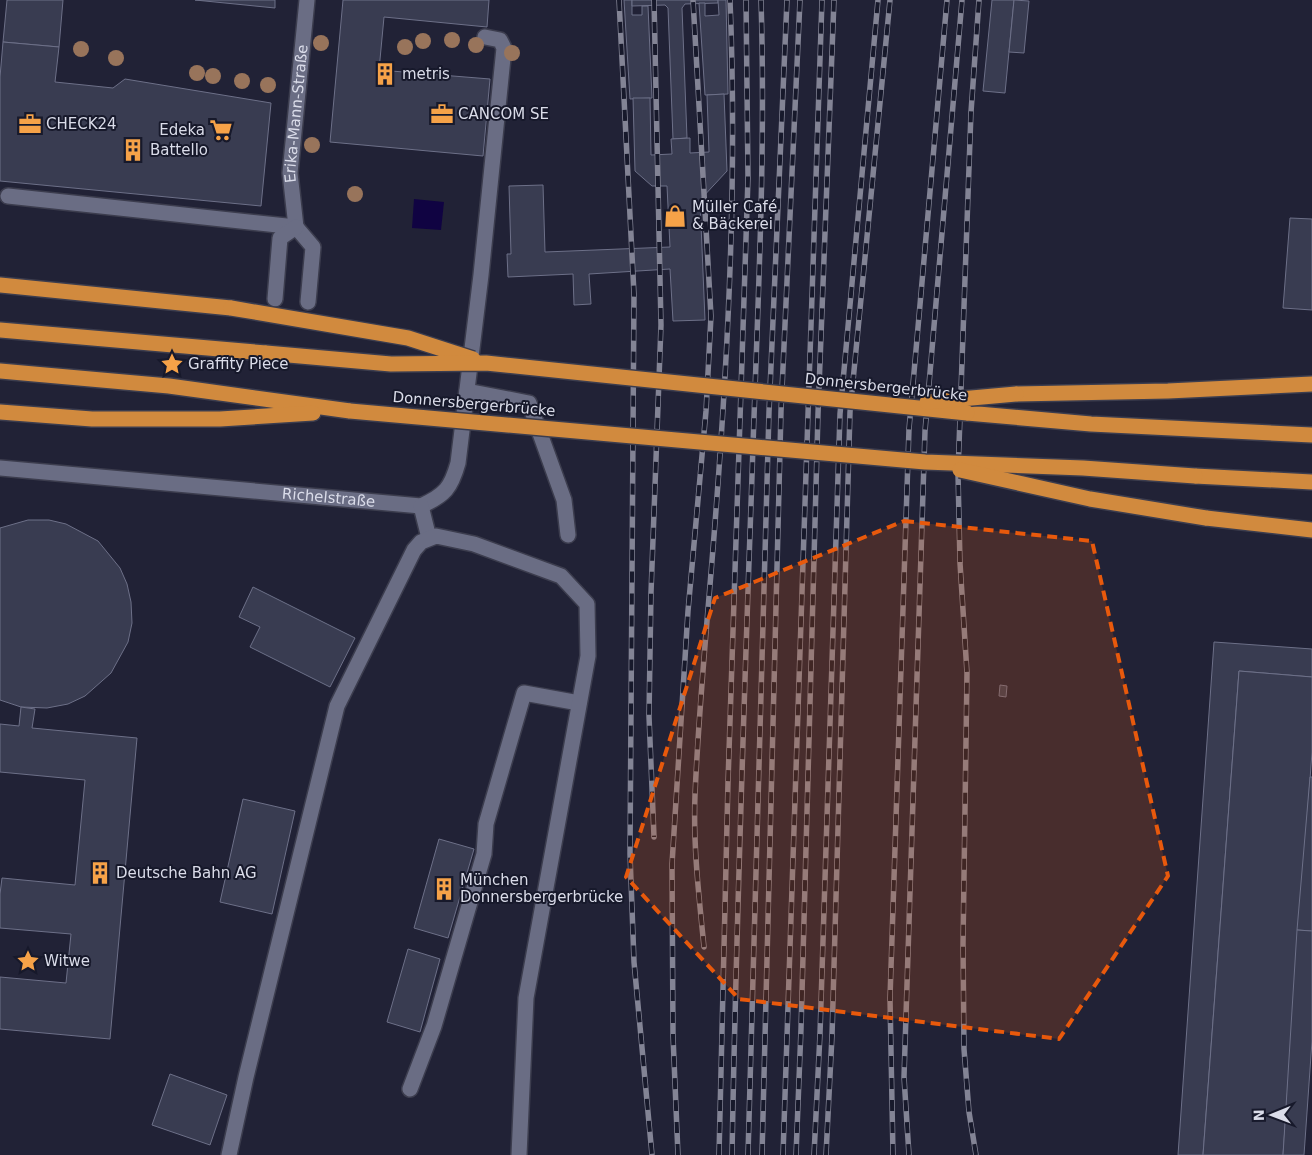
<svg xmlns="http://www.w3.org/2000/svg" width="1312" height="1155" font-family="'DejaVu Sans',sans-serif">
<rect width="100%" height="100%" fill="#212236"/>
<path fill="#100342" d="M414,199L444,202L441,230L412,228Z"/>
<g fill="#393c51" stroke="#6d7088">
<path d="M7,0H63L59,47L3,42Z"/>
<path d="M195,0H275V8Z"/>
<path d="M343,0H489L487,27L384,17L379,70L490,79L483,156L330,142Z"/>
<path d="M624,0H632V15H642V6H648L652,98L630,99Z"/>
<path d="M632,0H718V3L685,4L682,8L687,138L673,139L668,8L665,5L632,6Z"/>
<path d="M718,0H726L728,94L705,95L699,3H705V16L719,15Z"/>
<path d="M992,0H1014L1005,93L983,91Z"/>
<path d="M1014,0L1029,1L1024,53L1009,52Z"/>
<path d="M3,42L59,47L55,82L113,88L125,79L271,103L261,206L0,181V77Z"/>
<path d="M724,94L727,171L700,200L705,320L673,321L670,269L589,274L591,304L574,305L573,274L508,277L507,254H511L509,186L543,185L545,252L670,247L667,186H652L635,171L633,98H650L651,155L672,154L671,139L690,138V153L709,152L707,95Z"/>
<path d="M1290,218L1312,219V310L1283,308Z"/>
<path d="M28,520H49L66,524L98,541L120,568L127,584L131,602L132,623L128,642L111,673L85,696L68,704L47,708L21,707L0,700V528Z"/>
<path d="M253,587L355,638L330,687L250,647L260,627L239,617Z"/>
<path d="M1214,642L1312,649V677L1239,671L1203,1155H1178Z"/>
<path d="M1239,671L1312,677V752L1283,1155H1203Z"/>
<path d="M1000,685L1007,686L1006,697L999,696Z"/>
<path d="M21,707L35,709L32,728L137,738L110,1039L0,1029V977L66,983L71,934L0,928V894L2,878L75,885L85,780L0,772V724L19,726Z"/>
<path d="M1310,777H1312V931L1297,930Z"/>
<path d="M243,799L295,811L272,914L220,902Z"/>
<path d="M439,839L474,849L448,938L414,928Z"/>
<path d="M1297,930L1312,931V1041L1304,1155H1283Z"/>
<path d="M408,949L440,959L420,1032L387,1022Z"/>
<path d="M170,1074L227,1095L210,1145L152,1125Z"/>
</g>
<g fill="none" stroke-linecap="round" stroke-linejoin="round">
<defs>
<g id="minor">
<path d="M8,196L296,227L313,247L308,302"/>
<path id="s1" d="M296,227L290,173L307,0"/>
<path d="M275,299L280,238L296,227"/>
<path d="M467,391L529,403L564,500L568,535"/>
<path id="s2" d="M0,468L421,506C445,495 451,488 458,463L481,275L504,48L500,40L485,37"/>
<path d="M421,506L429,538"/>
<path d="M410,1089L434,1026L484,854L486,824L524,693L579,703"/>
<path d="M229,1155L246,1077L337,706L414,550L421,542L436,536L474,544L561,576L587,604L588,656L526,998L519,1155"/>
</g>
<g id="highway">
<path d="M0,285L231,308"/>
<path d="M0,330L266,353"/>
<path d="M0,371L169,386L350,411"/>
<path d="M1016,394L1168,391L1312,384"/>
<path d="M0,412L92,419H220L313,413"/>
<path d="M967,413L1091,424L1312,435"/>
<path d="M1195,476L1312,482"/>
<path d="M1206,518L1312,530"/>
</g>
</defs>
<use href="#minor" stroke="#3c3d4e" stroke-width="18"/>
<use href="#highway" stroke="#3c3d4e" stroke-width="18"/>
<use href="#minor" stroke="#6a6d84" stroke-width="15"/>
<use href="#highway" stroke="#d18a3e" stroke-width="15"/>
<defs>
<g id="rail">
<path d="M619,0L634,294L630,854L634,962L652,1155"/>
<path d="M654,0L661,325L651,593L649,716L654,837"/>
<path d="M704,947C699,897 693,846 695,795C699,700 709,605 716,510C729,340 737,170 730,0"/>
<path d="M678,1155L673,1036L672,864L688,611L706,411L711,316L693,0"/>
<path d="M719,1155L728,782L748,178L746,0"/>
<path d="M732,1155C736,929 744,702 752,476C757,317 766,159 761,0"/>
<path d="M748,1155L769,412L787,0"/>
<path d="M762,1155L781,411L800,0"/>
<path d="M783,1155L822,0"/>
<path d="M796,1155L801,1029L818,414L834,0"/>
<path d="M814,1155L820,1034L840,414L878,0"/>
<path d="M826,1155L832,1036L850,412L890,0"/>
<path d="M893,1155L890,998L909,429L947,0"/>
<path d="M909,1155L904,1077L925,431L962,0"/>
<path d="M976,1155L969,1112L964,1049L963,944L967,673L960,563L958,473L971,112L979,0"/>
</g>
</defs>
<use href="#rail" stroke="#838495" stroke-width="5.5"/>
<use href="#rail" stroke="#17192b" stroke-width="4" stroke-dasharray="11" stroke-linecap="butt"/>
<defs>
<g id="highway-bridge">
<path d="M231,308L408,338L473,359"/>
<path d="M266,353L391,364L486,363L967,413"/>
<path d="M927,402L1016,394"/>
<path d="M350,411L925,462L1083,468L1195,476"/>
<path d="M960,470L1090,499L1206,518"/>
</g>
</defs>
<use href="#highway-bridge" stroke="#3c3d4e" stroke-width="18" stroke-linecap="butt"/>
<use href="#highway-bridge" stroke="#d18a3e" stroke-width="15"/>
</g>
<g fill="#98745b">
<circle cx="452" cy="40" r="8"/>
<circle cx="423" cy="41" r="8"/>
<circle cx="321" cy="43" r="8"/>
<circle cx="476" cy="45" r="8"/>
<circle cx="405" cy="47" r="8"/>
<circle cx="81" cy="49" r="8"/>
<circle cx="512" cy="53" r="8"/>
<circle cx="116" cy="58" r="8"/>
<circle cx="197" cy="73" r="8"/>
<circle cx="213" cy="76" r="8"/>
<circle cx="242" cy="81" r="8"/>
<circle cx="268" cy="85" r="8"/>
<circle cx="312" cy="145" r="8"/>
<circle cx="355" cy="194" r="8"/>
</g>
<path fill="#e8590c" fill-opacity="0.2" stroke="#e8590c" stroke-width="4" stroke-dasharray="10 6" stroke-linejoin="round" d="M904,521L1092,541L1168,876L1059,1039L739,999L626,877L715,598Z"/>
<defs>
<symbol id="building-bare" viewBox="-9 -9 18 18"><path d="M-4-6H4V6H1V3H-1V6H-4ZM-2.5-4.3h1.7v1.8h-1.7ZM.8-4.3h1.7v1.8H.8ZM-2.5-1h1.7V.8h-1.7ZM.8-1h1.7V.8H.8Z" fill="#f6a248" stroke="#17192b" stroke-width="2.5" paint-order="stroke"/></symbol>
<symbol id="office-bare" viewBox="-9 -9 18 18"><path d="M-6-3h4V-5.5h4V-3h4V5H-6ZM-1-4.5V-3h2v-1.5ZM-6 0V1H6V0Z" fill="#f6a248" stroke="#17192b" stroke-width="2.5" paint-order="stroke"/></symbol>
<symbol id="supermarket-bare" viewBox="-9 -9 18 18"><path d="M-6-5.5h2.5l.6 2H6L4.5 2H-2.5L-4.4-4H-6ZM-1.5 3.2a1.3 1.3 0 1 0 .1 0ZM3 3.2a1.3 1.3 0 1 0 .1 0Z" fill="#f6a248" stroke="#17192b" stroke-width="2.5" paint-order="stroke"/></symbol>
<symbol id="shop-bare" viewBox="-9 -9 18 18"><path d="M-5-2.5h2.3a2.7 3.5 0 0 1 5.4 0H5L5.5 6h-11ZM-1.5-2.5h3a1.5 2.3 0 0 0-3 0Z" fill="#f6a248" stroke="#17192b" stroke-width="2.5" paint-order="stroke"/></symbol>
<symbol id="sight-bare" viewBox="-9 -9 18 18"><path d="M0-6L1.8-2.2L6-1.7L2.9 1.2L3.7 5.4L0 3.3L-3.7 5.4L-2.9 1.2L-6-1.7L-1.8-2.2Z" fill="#f6a248" stroke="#17192b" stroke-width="2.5" paint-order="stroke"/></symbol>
</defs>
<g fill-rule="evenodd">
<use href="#building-bare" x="369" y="58" width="32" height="32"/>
<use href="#office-bare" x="426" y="98" width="32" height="32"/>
<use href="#office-bare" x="14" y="108" width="32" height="32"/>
<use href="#supermarket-bare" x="205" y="114" width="32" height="32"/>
<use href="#building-bare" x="117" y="134" width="32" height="32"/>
<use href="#shop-bare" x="659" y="200" width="32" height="32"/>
<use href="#sight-bare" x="156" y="348" width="32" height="32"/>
<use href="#building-bare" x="84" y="857" width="32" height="32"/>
<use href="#building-bare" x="428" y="873" width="32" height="32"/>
<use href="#sight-bare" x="12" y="945" width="32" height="32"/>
</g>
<g text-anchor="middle" stroke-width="4" stroke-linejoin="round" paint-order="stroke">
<g font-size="15" fill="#dadce9" stroke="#17192b" text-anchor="start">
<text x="402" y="79">metris</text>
<text x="458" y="119">CANCOM SE</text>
<text x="46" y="129">CHECK24</text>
<text x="205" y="135" text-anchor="end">Edeka</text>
<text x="150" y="155">Battello</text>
<text x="692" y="212">Müller Café<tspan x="692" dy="17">&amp; Bäckerei</tspan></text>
<text x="188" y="369">Graffity Piece</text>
<text x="116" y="878">Deutsche Bahn AG</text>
<text x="460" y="885">München<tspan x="460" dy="17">Donnersbergerbrücke</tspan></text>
<text x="44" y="966">Witwe</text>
</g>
<g font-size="15" fill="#dadce9" stroke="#17192b">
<text dy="5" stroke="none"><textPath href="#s1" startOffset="114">Erika-Mann-Straße</textPath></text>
<text transform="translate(886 387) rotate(6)" y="5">Donnersbergerbrücke</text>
<text transform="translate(474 404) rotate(5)" y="5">Donnersbergerbrücke</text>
<text dy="5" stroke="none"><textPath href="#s2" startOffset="330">Richelstraße</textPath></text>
</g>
</g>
<g transform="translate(1272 1115) rotate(269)" stroke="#17192b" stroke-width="4" paint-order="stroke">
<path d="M0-4L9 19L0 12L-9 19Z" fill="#dadce9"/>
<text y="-8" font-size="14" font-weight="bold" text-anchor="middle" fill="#dadce9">N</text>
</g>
</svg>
